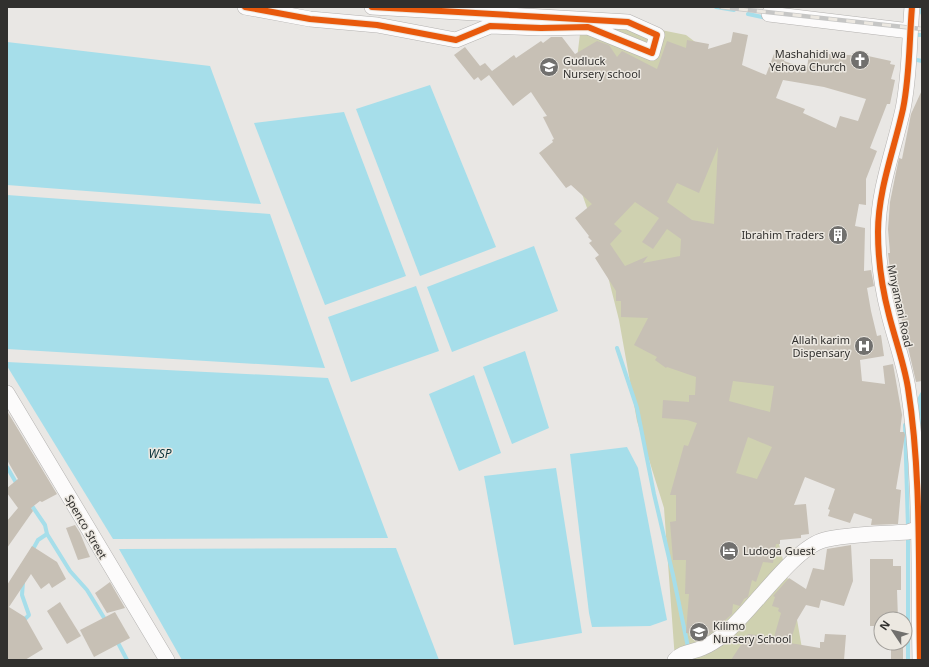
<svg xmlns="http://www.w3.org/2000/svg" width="929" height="667" font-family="'Noto Sans',sans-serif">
<rect width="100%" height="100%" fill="#e9e7e4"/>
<path fill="#cfd1b0" d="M636,25L686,35L744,79L805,139L771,475L779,544L795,608L804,660H675L664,508L637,421L619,320L600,245L566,148L580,34L578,32Z"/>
<g fill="#a6deea">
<path d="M7,42L210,66L261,204L7,185Z"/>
<path d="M430,85L496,247L420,276L356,109Z"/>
<path d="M344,112L406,276L325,305L254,123Z"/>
<path d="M7,195L270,214L325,368L7,349Z"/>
<path d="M534,246L558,311L452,352L427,287Z"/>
<path d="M416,286L439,351L351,382L328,317Z"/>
<path d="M525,351L549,428L512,444L483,367Z"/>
<path d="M7,362L328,378L388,538L113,539L7,366Z"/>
<path d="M474,375L501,453L459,471L429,394Z"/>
<path d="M627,447L638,468L667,620L650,626L592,627L589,613L570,454Z"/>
<path d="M556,468L582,633L514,645L484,476Z"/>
<path d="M396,548L439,660H182L119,549Z"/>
</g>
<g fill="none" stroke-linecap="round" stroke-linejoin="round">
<g stroke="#a6deea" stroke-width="4">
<path d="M716,7L734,10"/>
<path d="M921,7L922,13"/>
<path d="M748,14L767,18"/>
<path d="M917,35H922"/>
<path d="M917,60L922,61"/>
<path d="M617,348L637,408L654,494L673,575L688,647"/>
<path d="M905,425L908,528"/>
<path d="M922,441L920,398L922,394"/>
<path d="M7,467L18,486"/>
<path d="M30,503L45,525L47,534L70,571L87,590L106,621"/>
<path d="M32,551L38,540L47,534"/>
<path d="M22,622L29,615L22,595L23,582"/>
<path d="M116,639L127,660"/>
<path d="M908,660V535"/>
</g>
</g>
<g fill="#c7c0b5" fill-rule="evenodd">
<path d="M733,32L748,35L742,65L766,75L774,54L785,58L784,61L807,69L809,53L868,56L891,61L890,64L895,65L891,79L895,80L890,104H887L870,148L877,151L866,179V205L859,204L855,226L865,228L864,271L871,270L874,286L867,288L871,311L877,336L881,335L884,356L860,360L862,381L885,384L883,366L893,364L902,415L900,432H904L905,435L896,489L901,490L898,524L871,525L872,519L854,513L850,523L828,516L830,510L828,509L835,489L805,477L794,505L806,504L809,534L801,535V538L780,540V544H776L773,563L763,562L756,582L752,580L748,597L744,599L740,606L733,604L732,614L723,622H715V630L708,635L694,639V634L686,633L689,594H685L686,560H673L670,522L676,521V495H670L684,445L688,446L697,423L687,420L662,418L663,400L689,402V395H695L696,377L667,367L666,368L655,360L657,357L634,345L648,318L621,317V301H616V291L595,258L599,255L589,243L592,241L588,237L589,236L575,218L592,204L571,185L566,188L539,153L553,142L552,140L554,139L543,117L547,116L531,92L513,106L489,75L481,81L478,77L474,80L454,55L465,47L480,66L485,63L492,71L514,55L516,58L541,41L543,43L551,37H562L575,54L597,41L609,45L617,57L622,51L657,69L667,41L686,48L687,40L709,44L708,49L731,42ZM783,80L824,87L866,99L858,121L840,116L836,128L803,113L805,109L776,98ZM718,147L714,224L692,220L667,202L677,183L699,193ZM635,202L659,218L642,242L653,249L667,229L681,239L680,256L643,263L648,256L625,266L610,244L622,231L614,224ZM733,381L774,386L770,412L729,401ZM748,437L772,447L757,479L736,473Z"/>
<path d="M922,90V381L916,382L901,317L899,318L893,293L888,253H890L888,229L890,202L896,172L899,158L902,159L911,114Z"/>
<path d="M7,411L57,494L42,502L40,501L31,508L33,511L7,548V521L18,508L7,493V488L18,479L7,460Z"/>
<path d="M75,525L80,533L90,557L78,560L66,528Z"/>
<path d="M851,545L853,581L844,606L821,600L819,608L806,605L797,620L790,643L820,648V642H824L825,634L846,635L844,660H731L748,634L774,637L781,613L778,611L779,608L772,606L775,597L773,596L789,578L806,589L813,568L824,570L827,549Z"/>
<path d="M32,546L57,562L66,579L52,588L49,583L41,589L31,574L9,607L25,617L43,649L25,660H7V585Z"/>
<path d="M870,559H893V566H901V590H897L898,619H881V626H870Z"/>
<path d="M110,582L125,608L107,613L95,593Z"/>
<path d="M60,602L81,636L67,644L47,611Z"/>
<path d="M115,612L130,638L94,657L80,630Z"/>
<path d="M891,647L903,648V660H891Z"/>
</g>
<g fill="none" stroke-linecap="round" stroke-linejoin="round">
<defs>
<g id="minor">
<path d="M245,7L310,19L377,25L456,40L490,26L541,28L588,27L652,53L657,35L628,22L372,7"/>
<path d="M912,7C909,42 910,74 903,109C894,150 878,190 878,232C878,260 882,288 889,315C895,339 904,363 908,388C922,478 918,570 920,660"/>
<path d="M769,14L910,31"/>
<path d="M7,393L167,660"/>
<path d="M675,660C682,652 693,652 702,648C709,645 717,640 723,635C750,614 793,548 824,540C848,534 882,534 908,532L919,528"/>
</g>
</defs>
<use href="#minor" stroke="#b4b2b0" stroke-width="16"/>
<use href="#minor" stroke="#fcfbfb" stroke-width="15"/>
<defs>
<path id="rail" d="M721,7L922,29"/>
</defs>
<use href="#rail" stroke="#c6c6c5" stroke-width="4.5"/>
<use href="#rail" stroke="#ece8e1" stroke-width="3" stroke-dasharray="9" stroke-linecap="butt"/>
<defs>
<g id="cycleway">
<path d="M245,7L310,19L377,25L456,40L490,26L541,28L588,27L652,53L657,35L628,22L372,7"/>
<path d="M912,7C909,42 910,74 903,109C894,150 878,190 878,232C878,260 882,288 889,315C895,339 904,363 908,388C922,478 918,570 920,660"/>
</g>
</defs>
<use href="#cycleway" stroke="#ece8e1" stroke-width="8"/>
<use href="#cycleway" stroke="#e8590c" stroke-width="6"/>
</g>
<defs>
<symbol id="church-disc" viewBox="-11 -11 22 22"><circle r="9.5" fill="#71706e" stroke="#ece8e1"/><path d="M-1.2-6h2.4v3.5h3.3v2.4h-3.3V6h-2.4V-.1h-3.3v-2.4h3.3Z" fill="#fff"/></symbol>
<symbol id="school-disc" viewBox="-11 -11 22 22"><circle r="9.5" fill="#71706e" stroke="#ece8e1"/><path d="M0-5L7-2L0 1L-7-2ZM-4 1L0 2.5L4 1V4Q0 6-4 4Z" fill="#fff"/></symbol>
<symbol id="building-disc" viewBox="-11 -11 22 22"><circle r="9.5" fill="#71706e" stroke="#ece8e1"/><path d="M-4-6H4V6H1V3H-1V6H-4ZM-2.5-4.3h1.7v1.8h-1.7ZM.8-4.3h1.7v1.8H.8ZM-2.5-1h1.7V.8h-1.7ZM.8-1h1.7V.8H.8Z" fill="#fff"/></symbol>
<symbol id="hospital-disc" viewBox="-11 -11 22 22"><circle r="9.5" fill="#71706e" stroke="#ece8e1"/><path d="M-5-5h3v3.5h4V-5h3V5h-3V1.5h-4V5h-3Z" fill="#fff"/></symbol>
<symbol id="hotel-disc" viewBox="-11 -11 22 22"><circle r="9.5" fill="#71706e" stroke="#ece8e1"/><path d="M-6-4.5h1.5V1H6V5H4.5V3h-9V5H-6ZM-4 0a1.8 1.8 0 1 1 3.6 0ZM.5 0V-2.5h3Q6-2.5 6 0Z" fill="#fff"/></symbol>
</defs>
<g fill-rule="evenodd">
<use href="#church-disc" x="849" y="49" width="22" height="22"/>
<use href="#school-disc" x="538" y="56" width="22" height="22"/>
<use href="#building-disc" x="827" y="224" width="22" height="22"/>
<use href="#hospital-disc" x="853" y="335" width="22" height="22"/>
<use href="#hotel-disc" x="718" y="540" width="22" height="22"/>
<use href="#school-disc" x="688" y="621" width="22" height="22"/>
</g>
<g text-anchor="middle" stroke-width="3" stroke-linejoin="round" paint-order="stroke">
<g font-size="11" fill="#31302e" stroke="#ece8e1" text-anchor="end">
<text x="846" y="58">Mashahidi wa<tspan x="846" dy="13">Yehova Church</tspan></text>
<text x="563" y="65" text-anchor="start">Gudluck<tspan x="563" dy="13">Nursery school</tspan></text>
<text x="824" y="239">Ibrahim Traders</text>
<text x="850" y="344">Allah karim<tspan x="850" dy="13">Dispensary</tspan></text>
<text x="743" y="555" text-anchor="start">Ludoga Guest</text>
<text x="713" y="630" text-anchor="start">Kilimo<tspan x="713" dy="13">Nursery School</tspan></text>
</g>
<g font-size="11" fill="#31302e" stroke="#ece8e1">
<text transform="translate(900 306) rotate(78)" y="4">Mnyamani Road</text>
<text transform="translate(86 527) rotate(60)" y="4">Spenco Street</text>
</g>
<g font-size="12" font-style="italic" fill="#0a3239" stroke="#ece8e1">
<text x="160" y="458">WSP</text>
</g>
</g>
<rect width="929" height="667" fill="none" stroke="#31302e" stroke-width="16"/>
<g transform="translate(893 631) rotate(305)"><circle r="19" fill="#ece8e1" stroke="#a19e99"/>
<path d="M0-3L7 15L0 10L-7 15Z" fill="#71706e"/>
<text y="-6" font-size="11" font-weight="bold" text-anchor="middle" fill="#31302e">N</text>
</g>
</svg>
